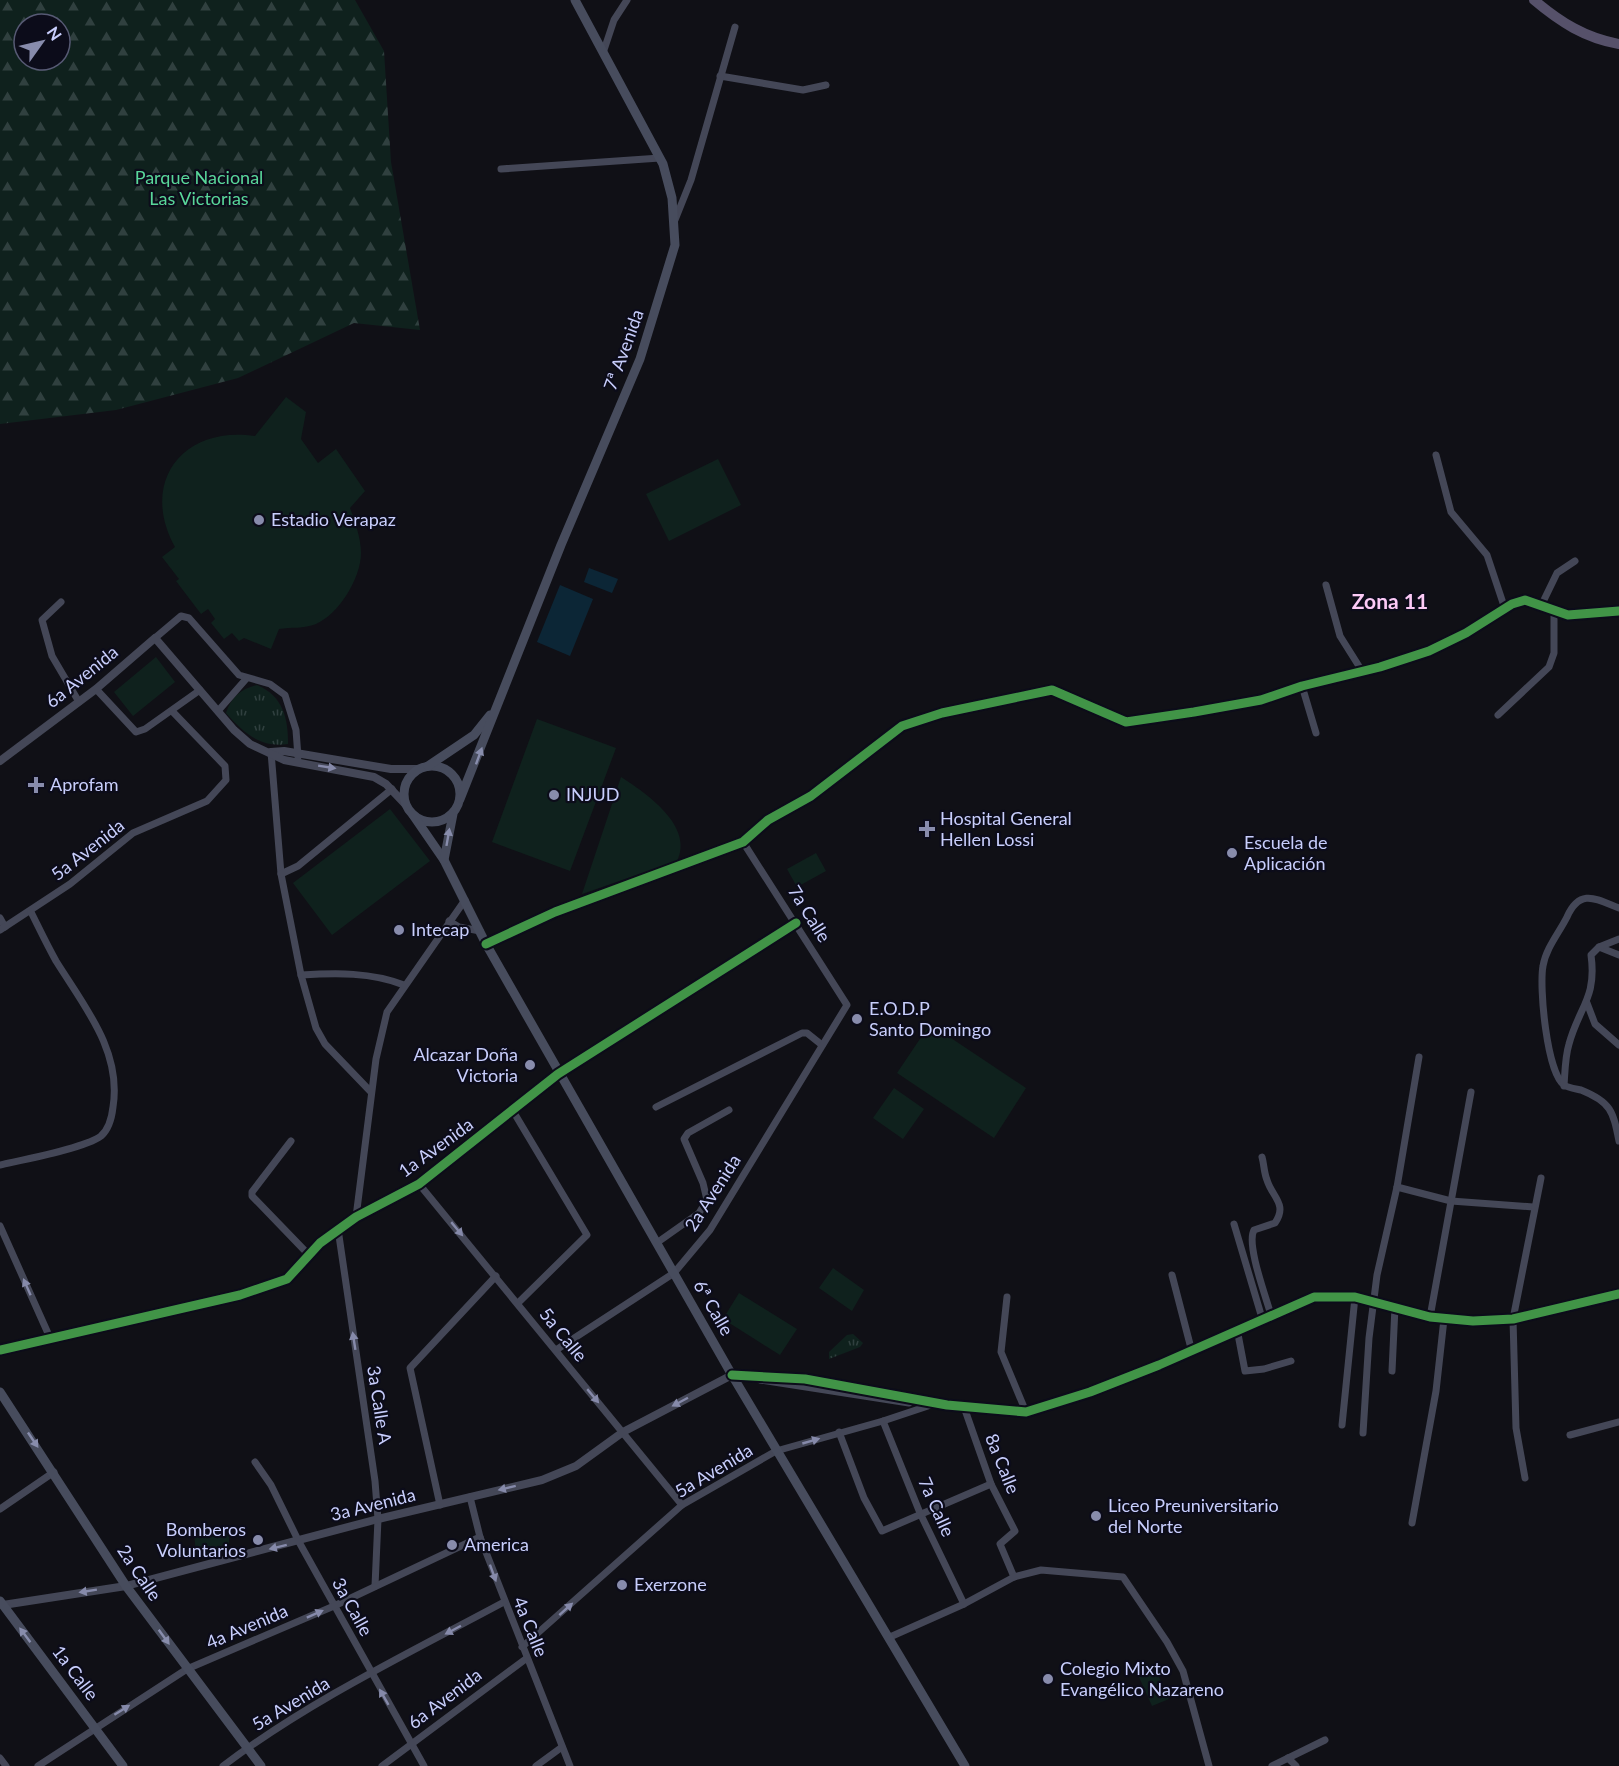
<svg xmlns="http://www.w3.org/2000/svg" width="1619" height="1766" font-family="Lato,sans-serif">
<defs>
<pattern id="grass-tufts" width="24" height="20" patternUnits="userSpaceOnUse" patternTransform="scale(1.5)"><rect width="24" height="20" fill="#0f211d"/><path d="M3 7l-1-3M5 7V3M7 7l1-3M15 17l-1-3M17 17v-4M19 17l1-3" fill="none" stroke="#30403f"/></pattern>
<pattern id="forest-firs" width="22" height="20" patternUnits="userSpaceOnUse" patternTransform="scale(1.5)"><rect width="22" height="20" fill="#0f211d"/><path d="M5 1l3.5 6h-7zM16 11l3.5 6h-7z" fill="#30403f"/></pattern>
</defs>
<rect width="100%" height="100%" fill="#101016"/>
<g fill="url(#grass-tufts)">
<path d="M257,685C283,696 288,718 288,744C260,748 244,733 226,713C231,697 241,689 257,685Z"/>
<path d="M853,1334L863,1343L860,1347L829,1359V1352L847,1335Z"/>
</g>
<path fill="url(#forest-firs)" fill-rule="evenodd" d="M0,0H355L384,51L391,162L420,330L354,323L238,378L116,410L0,424ZM24,24H60V60H24Z"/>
<g fill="#0f211d">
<path d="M286,397L306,412L301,439L318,463L336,449L365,491L350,508C355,522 361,538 361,553C361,578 339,614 316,624C304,629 291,627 279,629L271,649L244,638L239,641L232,633L224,639L211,623L215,619L208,609L201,614L176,581L179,579L162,557L175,547C139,482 183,425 255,436Z"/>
<path d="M718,459L741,505L669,541L646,494Z"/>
<path d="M156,657L175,682L133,716L114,692Z"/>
<path d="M537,719L616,748L570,871L492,842Z"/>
<path d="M621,777C646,793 694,826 677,861L582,894Z"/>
<path d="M390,809L430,861L332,935L293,883Z"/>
<path d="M816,853L826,871L797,887L787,869Z"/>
<path d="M930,1024L1026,1088L994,1138L897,1073Z"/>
<path d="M894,1088L924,1109L903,1139L873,1118Z"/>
<path d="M833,1268L864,1290L852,1311L819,1288Z"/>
<path d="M739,1293L797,1329L780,1355L723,1319Z"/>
<path d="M194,1533L229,1534V1552L196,1554Z"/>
<path d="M1155,1668L1169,1699L1152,1706L1138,1675Z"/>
</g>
<g fill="#0c2636">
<path d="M589,568L618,579L612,593L584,582Z"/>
<path d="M560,585L593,599L570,656L537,642Z"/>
</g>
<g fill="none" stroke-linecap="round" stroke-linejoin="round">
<g stroke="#444757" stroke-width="7">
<path d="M604,50L614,20L627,0"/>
<path d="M720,76L803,90L826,85"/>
<path d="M501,169L660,158"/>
<path d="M675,220L691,180L735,27"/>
<path d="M1436,455L1451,512L1487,555L1505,609"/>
<path d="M1326,585L1340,636L1362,671"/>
<path d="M61,602L42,620L52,656L79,702"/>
<path d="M1542,604L1557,573L1575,561"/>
<path d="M155,638L181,616L189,618L239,675L270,684L285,695L296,730L298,757"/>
<path d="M1302,686L1316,733"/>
<path d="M96,689L136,732L145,729L200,690"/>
<path d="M218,711L246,679"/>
<path d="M1498,715L1549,667L1554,653V610"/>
<path d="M271,752L281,874L301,975L316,1028L325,1044L371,1092"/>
<path d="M281,874L298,866L392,789"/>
<path d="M1619,908C1596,899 1580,888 1567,917C1559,933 1546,948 1543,966C1539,987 1547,1073 1564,1085C1568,1088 1577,1089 1581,1090C1611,1102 1613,1111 1619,1141"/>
<path d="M0,918L5,927"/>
<path d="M449,921L459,927L480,931"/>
<path d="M0,930L70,884L133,833L207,801L226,780L225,766L172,711"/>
<path d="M486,944L555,912L743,842L768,820L811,796L902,726L942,713L1052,690L1126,722L1194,712L1261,700L1302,686L1380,667L1429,651L1466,633L1512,604L1525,600L1568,615L1619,611"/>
<path d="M1599,947L1619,955"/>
<path d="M301,975C336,973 371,972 404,985"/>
<path d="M1587,1003L1595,1024L1619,1045"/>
<path d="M558,1074L796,923"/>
<path d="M1564,1086C1565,1072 1565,1057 1569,1044C1579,1007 1597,998 1591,955L1599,947L1619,939"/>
<path d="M656,1107L802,1033H807L822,1045"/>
<path d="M513,1111L587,1235L518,1303"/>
<path d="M291,1141L252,1192V1196L309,1255"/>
<path d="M1262,1157C1264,1164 1264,1173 1267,1180C1272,1197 1288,1204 1275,1223L1254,1230C1246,1244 1266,1297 1271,1315"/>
<path d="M0,1165C22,1160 86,1148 101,1136C109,1129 112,1116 113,1107C122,1051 84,1006 56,961C47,945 39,928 31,912"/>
<path d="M419,1184L682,1505"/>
<path d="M1397,1187L1451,1201L1533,1207"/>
<path d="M356,1217L376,1059L387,1012L465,900"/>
<path d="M1234,1224L1262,1318"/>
<path d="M0,1226L51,1340"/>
<path d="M338,1229L375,1481L378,1519L375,1586"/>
<path d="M658,1242L699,1213L707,1200L703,1183L684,1139L688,1133L729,1110"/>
<path d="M1172,1275L1192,1352"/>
<path d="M1007,1297L1001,1352L1026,1412"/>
<path d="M1430,1317L1471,1092"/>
<path d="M1237,1329L1245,1371L1264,1369L1291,1361"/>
<path d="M556,1350L674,1273L710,1230L847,1005L743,842"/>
<path d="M1392,1371L1395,1307"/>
<path d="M732,1375L805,1379L947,1405L1026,1412L1090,1392L1159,1365L1314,1297H1355L1430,1317L1473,1321L1513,1319L1619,1294"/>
<path d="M760,1380L909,1403"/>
<path d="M964,1407L991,1484L1015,1531L1000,1544L1014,1577"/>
<path d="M883,1421L920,1513L964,1604"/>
<path d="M1342,1425L1355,1297"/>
<path d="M839,1432L864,1498L882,1531L991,1484"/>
<path d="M1363,1433L1369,1338L1377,1275L1397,1187L1419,1057"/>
<path d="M1570,1435L1619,1422"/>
<path d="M255,1462L271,1485L299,1542L424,1766"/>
<path d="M1525,1478L1516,1428L1513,1319L1541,1178"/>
<path d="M470,1497L480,1537L570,1766"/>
<path d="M440,1505L410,1368L496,1276"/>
<path d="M0,1509L54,1472"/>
<path d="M1412,1523L1436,1391L1444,1319"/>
<path d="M890,1637L964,1604L1014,1577L1041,1570L1123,1577L1167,1642L1183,1671L1209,1766"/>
<path d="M522,1647L682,1505L776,1451L883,1421L928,1406"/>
<path d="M0,1758L6,1766"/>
<path d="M1288,1758L1296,1766"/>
<path d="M38,1766L187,1669L334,1606L480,1537"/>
<path d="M223,1766C309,1701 409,1653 504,1602"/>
<path d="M382,1766L527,1658"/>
<path d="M536,1766L562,1747"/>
<path d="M1272,1766L1325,1740"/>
</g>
<g stroke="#444757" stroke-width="8">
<path d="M271,752L284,751L391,769H418"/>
<path d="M0,761L96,689L155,638L234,730L250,744L284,760L374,777L386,784L406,805"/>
<path d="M0,1350L240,1295L287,1279L320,1243L356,1217L419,1184L558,1074"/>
<path d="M3,1605L126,1586L378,1519L542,1480L576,1466L623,1432L732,1375"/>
</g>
<g stroke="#474c5d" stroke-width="9">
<circle cx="432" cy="794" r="28"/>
<path d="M428,766L474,735L490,715"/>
<path d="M460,799L561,545L640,359L675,245L672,198L663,164L575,0"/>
<path d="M413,815L444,860L486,944L732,1375L965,1766"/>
<path d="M444,860L453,814"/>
<path d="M0,1392L126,1586L261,1766"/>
<path d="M0,1601L123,1766"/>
</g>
<path stroke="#56516a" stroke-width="10" d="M1534,0C1560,22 1585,38 1619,44"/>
<defs>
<g id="cycleway">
<path d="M486,944L555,912L743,842L768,820L811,796L902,726L942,713L1052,690L1126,722L1194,712L1261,700L1302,686L1380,667L1429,651L1466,633L1512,604L1525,600L1568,615L1619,611"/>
<path d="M0,1350L240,1295L287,1279L320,1243L356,1217L419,1184L558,1074L796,923"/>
<path d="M732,1375L805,1379L947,1405L1026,1412L1090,1392L1159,1365L1314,1297H1355L1430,1317L1473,1321L1513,1319L1619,1294"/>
</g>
</defs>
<use href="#cycleway" stroke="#0c0c1a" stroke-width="13"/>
<use href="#cycleway" stroke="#419447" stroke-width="9"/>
</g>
<defs><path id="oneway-solid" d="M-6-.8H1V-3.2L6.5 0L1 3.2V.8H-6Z" transform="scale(1.5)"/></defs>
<g fill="#888dac">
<use href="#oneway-solid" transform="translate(479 756) rotate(-70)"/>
<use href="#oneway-solid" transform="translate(448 837) rotate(-80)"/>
<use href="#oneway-solid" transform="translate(33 1440) rotate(56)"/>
<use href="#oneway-solid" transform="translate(25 1635) rotate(-127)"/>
<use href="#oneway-solid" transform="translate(164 1637) rotate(54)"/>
</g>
<g fill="#868aaa">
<use href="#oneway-solid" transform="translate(327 767) rotate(9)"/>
<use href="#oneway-solid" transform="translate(457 1229) rotate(50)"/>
<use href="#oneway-solid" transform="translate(27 1287) rotate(-114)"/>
<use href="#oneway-solid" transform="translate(354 1341) rotate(-99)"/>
<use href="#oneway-solid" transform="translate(593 1396) rotate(50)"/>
<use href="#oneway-solid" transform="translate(680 1402) rotate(152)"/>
<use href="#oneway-solid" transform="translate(811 1441) rotate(-16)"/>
<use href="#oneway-solid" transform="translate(507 1488) rotate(166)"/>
<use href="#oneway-solid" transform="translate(278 1547) rotate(166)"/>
<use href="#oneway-solid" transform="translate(493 1573) rotate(70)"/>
<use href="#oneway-solid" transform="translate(88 1591) rotate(171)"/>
<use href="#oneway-solid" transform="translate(566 1609) rotate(-42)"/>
<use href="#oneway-solid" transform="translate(315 1614) rotate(-24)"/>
<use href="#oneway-solid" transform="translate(453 1630) rotate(152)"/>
<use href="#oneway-solid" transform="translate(384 1697) rotate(-120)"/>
<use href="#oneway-solid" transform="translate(122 1710) rotate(-32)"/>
</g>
<g fill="#888cac" stroke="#0c0c1a" stroke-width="2">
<circle cx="259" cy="520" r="6"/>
<path d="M33 776h6v6h6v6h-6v6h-6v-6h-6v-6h6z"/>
<circle cx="554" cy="795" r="6"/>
<path d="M924 820h6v6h6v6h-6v6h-6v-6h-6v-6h6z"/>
<circle cx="1232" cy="853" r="6"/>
<circle cx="399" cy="930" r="6"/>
<circle cx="857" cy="1019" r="6"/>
<circle cx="530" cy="1065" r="6"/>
<circle cx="1096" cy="1516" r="6"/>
<circle cx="258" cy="1540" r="6"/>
<circle cx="452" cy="1545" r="6"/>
<circle cx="622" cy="1585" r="6"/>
<circle cx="1048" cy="1679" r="6"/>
</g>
<g text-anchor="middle" stroke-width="4.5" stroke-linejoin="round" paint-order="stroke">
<g font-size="18" fill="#59d79a" stroke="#0c0c1a">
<text x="199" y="184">Parque Nacional<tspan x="199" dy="21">Las Victorias</tspan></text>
</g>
<g font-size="18" fill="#c8cefc" stroke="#0c0c1a">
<text transform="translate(624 350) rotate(-70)" y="6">7ª Avenida</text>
<text transform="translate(82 677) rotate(-39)" y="6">6a Avenida</text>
<text transform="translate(88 850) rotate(-38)" y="6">5a Avenida</text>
<text transform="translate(809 914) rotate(58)" y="6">7a Calle</text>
<text transform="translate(436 1148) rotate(-36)" y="6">1a Avenida</text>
<text transform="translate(713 1193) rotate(-57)" y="6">2a Avenida</text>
<text transform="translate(713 1308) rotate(60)" y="6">6ª Calle</text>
<text transform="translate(563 1335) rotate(51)" y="6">5a Calle</text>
<text transform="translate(379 1405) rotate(81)" y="6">3a Calle A</text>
<text transform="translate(1002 1464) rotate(68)" y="6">8a Calle</text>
<text transform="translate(714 1471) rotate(-31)" y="6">5a Avenida</text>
<text transform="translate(373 1505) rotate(-14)" y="6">3a Avenida</text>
<text transform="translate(936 1507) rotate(66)" y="6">7a Calle</text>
<text transform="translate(139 1573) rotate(56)" y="6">2a Calle</text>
<text transform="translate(352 1607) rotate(61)" y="6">3a Calle</text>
<text transform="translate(247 1627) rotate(-23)" y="6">4a Avenida</text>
<text transform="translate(530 1627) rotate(68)" y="6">4a Calle</text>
<text transform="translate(75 1673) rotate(53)" y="6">1a Calle</text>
<text transform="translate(445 1699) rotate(-37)" y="6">6a Avenida</text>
<text transform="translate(291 1704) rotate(-31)" y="6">5a Avenida</text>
</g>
<g font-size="18" fill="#c8cefc" stroke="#0c0c1a" text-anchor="start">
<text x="271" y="526">Estadio Verapaz</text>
<text x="50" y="791">Aprofam</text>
<text x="566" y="801">INJUD</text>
<text x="940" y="825">Hospital General<tspan x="940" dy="21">Hellen Lossi</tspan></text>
<text x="1244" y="849">Escuela de<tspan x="1244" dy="21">Aplicación</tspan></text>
<text x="411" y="936">Intecap</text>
<text x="869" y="1015">E.O.D.P<tspan x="869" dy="21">Santo Domingo</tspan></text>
<text x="518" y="1061" text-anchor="end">Alcazar Doña<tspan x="518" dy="21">Victoria</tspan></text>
<text x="1108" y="1512">Liceo Preuniversitario<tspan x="1108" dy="21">del Norte</tspan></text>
<text x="246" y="1536" text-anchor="end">Bomberos<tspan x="246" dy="21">Voluntarios</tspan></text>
<text x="464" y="1551">America</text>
<text x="634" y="1591">Exerzone</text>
<text x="1060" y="1675">Colegio Mixto<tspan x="1060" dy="21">Evangélico Nazareno</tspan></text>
</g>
<g font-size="21" font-weight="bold" fill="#fccaf6" stroke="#0c0c1a">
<text x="1390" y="609">Zona 11</text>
</g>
</g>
<g transform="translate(42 42) rotate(56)"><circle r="28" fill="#0c0c1a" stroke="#575a74" stroke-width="1.5"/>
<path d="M0-4.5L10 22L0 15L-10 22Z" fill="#888cac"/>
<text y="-9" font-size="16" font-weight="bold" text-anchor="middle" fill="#c8cefc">N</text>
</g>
</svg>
